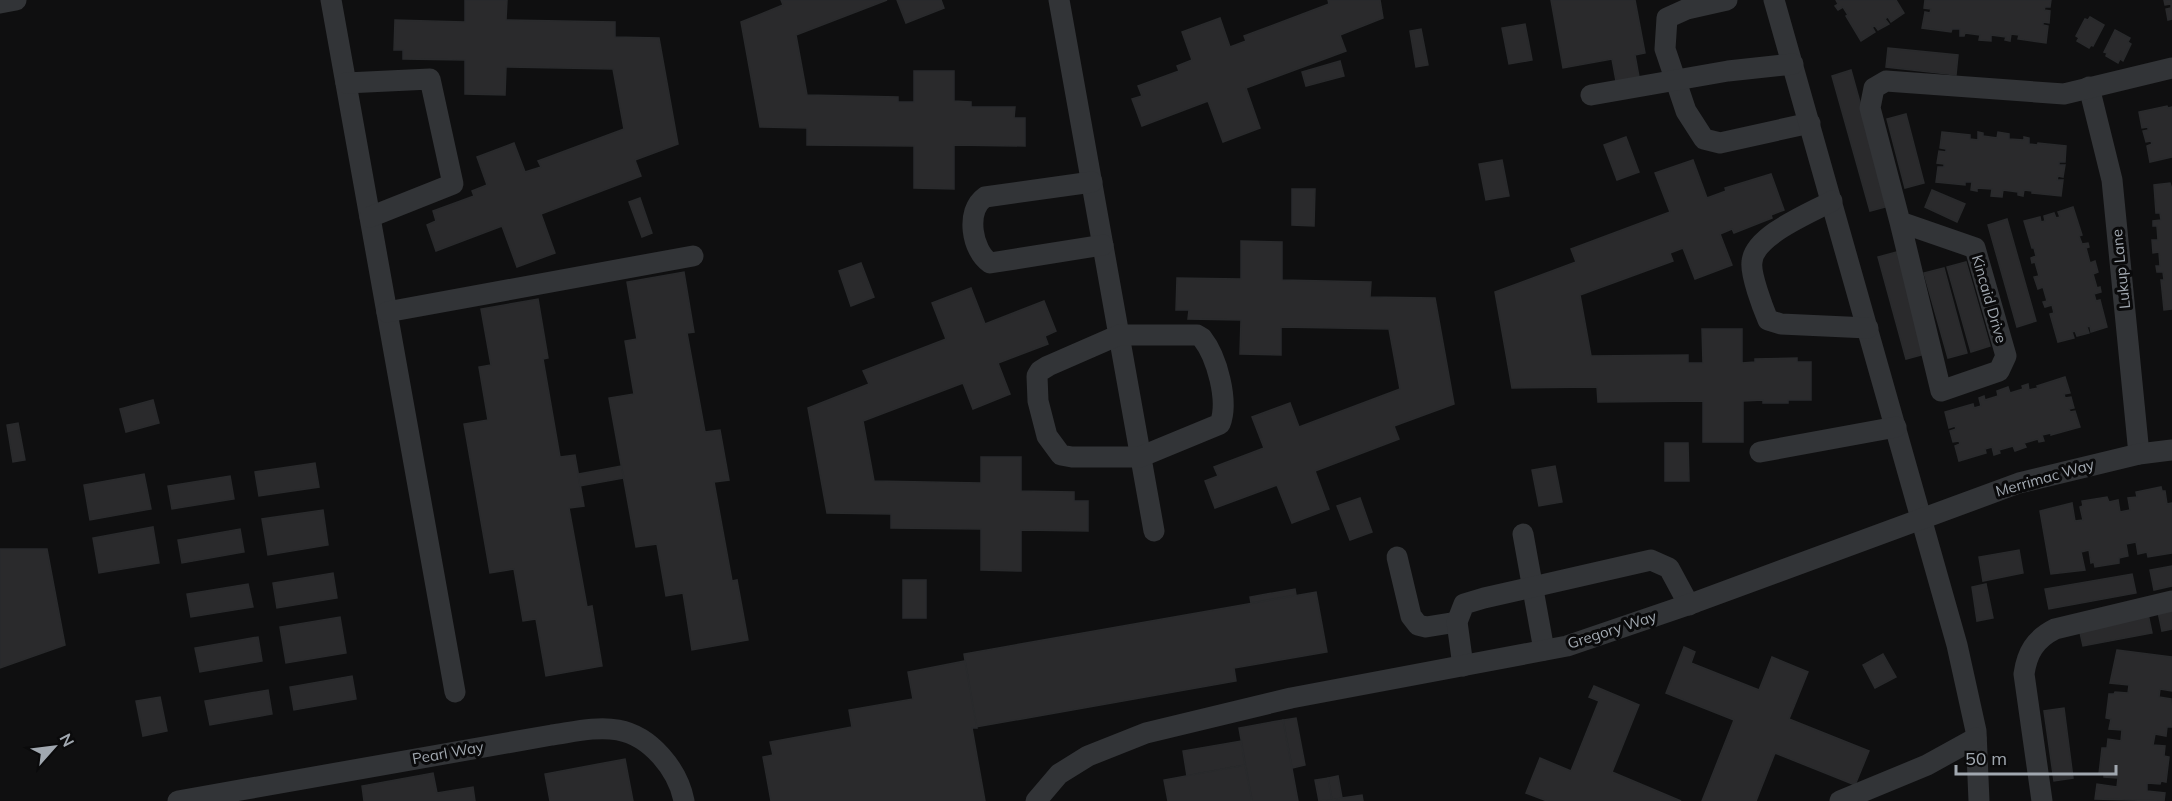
<svg xmlns="http://www.w3.org/2000/svg" width="2172" height="801" font-family="Mulish,sans-serif">
<rect width="100%" height="100%" fill="#0f0f10"/>
<g fill="#2a2a2c" stroke="#292a2c" stroke-width="1.5">
<path d="M465,0H507L506,20L615,22V37L659,38L678,144L635,160L641,176L541,214L555,253L517,267L502,226L436,251L427,225L436,221L433,211L474,196L472,191L487,185L477,157L514,143L525,172L541,167L538,161L624,129L613,69L506,67L505,95L465,94V60L403,59V50H394L395,20L465,22Z"/>
<path d="M781,0H887L796,35L807,95L898,97V102H914V71H954V101L971,102V107H1015L1014,118H1025V146L954,145V189L914,188V146L807,145V128L760,127L741,22L783,5Z"/>
<path d="M897,0H941L944,8L906,23Z"/>
<path d="M1328,0H1380L1383,18L1340,35L1346,51L1246,88L1260,128L1223,142L1208,101L1142,126L1132,99L1142,96L1138,86L1179,71L1177,66L1192,60L1182,32L1220,18L1230,47L1246,41L1244,36L1329,4Z"/>
<path d="M1551,0H1635L1645,53L1635,55L1639,77L1616,81L1612,59L1563,68Z"/>
<path d="M1836,0H1896L1904,13L1891,22L1888,17L1885,19L1889,24L1878,30L1875,26L1872,27L1875,32L1861,41L1846,16L1848,15L1843,7L1838,10L1835,6L1838,4Z"/>
<path d="M1925,0H2051L2050,7H2045L2044,10L2050,11L2049,23L2043,22V25L2048,26L2046,43L2018,39L2019,35L2011,34L2010,41L2005,40L2006,37L1991,35V41L1979,40L1980,35L1965,33L1964,36H1960V29H1952L1951,32L1922,28L1925,12L1930,13L1931,9L1924,8Z"/>
<path d="M2164,0H2172V19L2168,20L2166,9L2171,8V4L2165,5Z"/>
<path d="M2090,17L2104,25L2093,46L2091,45L2089,48L2077,41L2079,38L2076,36L2085,19L2088,20Z"/>
<path d="M1525,24L1532,60L1509,64L1502,28Z"/>
<path d="M1421,29L1428,65L1416,67L1410,31Z"/>
<path d="M2115,30L2130,38L2128,42L2131,44L2123,61L2120,59L2118,63L2106,56L2107,53L2104,52Z"/>
<path d="M1888,48L1958,55L1956,75L1886,67Z"/>
<path d="M1340,61L1344,76L1306,86L1302,72Z"/>
<path d="M1851,70L1889,206L1870,211L1832,76Z"/>
<path d="M2167,106L2168,108L2172,107V157L2150,162L2147,146L2152,144L2151,141L2146,142L2143,131L2148,130V127L2142,128L2139,112Z"/>
<path d="M1906,114L1924,183L1905,188L1887,119Z"/>
<path d="M1942,132L1970,135V139L1978,140V132L1983,133V136L1997,138L1998,132L2009,134V139L2024,140V137L2029,138V144L2037,145L2038,143L2066,146L2065,162H2059V165H2065L2063,177L2058,176L2057,180H2063L2061,196L2032,193V191L2024,190L2023,196L2018,195V192L2003,190L2002,197L1991,196L1992,189L1977,188V191L1971,190L1972,182H1965V185L1936,182L1938,167H1944V164L1937,163L1939,151L1946,152V149L1940,148Z"/>
<path d="M1626,137L1639,172L1617,180L1604,145Z"/>
<path d="M1502,160L1509,196L1486,200L1479,164Z"/>
<path d="M1693,160L1707,198L1726,191L1725,188L1771,174L1784,210L1771,215L1772,218L1734,233L1732,229L1720,234L1732,265L1695,279L1683,248L1670,253L1673,261L1580,295L1591,356L1688,355V363H1703L1702,329H1742V363L1755,362V359L1797,358V362H1811V400H1788V403H1763V400L1743,401V442H1703V401L1598,402L1597,387L1512,388L1495,292L1576,262L1571,249L1670,212L1655,173Z"/>
<path d="M2170,183L2172,189V309L2164,310L2161,280H2164L2163,272H2157L2156,266H2160L2159,252L2153,253L2152,240H2158L2157,226H2153V221L2161,220L2160,213H2156L2154,185Z"/>
<path d="M1292,189H1315L1314,226L1292,225Z"/>
<path d="M1932,190L1965,204L1957,222L1925,207Z"/>
<path d="M640,198L652,233L642,237L629,202Z"/>
<path d="M2073,207L2082,235L2079,236L2082,244L2088,243L2089,247L2086,248L2090,263L2095,261L2098,272L2093,274L2097,288L2100,287L2101,292L2094,294L2096,301L2100,300L2107,327L2091,332L2090,326L2087,327L2089,333L2077,336L2075,331L2072,332L2074,338L2058,342L2050,314L2054,313L2052,305L2045,307L2043,302L2047,301L2043,287L2038,289L2034,277L2039,276L2035,262L2032,263L2031,258L2036,256L2034,248H2032L2024,221L2040,217L2041,222L2045,221L2044,216L2054,213L2056,218L2060,217L2058,212Z"/>
<path d="M2007,219L2036,321L2017,327L1988,225Z"/>
<path d="M1241,241L1282,242V280L1371,282L1370,297L1435,298L1454,404L1394,426L1399,439L1315,471L1329,509L1292,523L1277,485L1215,508L1205,481L1218,476L1214,467L1264,448L1252,417L1290,403L1299,427L1400,389L1389,329L1281,327V355L1240,354L1241,320L1188,319L1189,310H1176L1177,278L1241,279Z"/>
<path d="M1897,252L1925,354L1906,359L1878,257Z"/>
<path d="M1966,262L1990,346L1971,352L1947,267Z"/>
<path d="M861,263L874,297L851,306L839,271Z"/>
<path d="M1944,268L1967,353L1948,358L1924,273Z"/>
<path d="M684,272L694,332L687,333L705,432L720,430L729,480L714,482L732,581L737,580L748,640L692,650L683,593L666,596L657,544L636,547L609,398L634,394L625,341L637,339L627,282Z"/>
<path d="M971,288L985,324L1044,301L1056,331L1045,336L1048,344L998,363L1010,394L973,409L963,383L863,421L874,481L981,483V457H1021V491L1074,492V501H1088V531L1021,530V571L981,570V529L891,528V514L827,513L808,408L869,384L863,371L946,339L932,303Z"/>
<path d="M538,299L548,358L543,359L560,457L575,455L584,506L569,508L587,607L592,606L602,666L546,676L536,619L523,621L514,569L490,573L464,424L488,420L479,367L491,365L481,309Z"/>
<path d="M2065,377L2070,393L2064,394L2065,398L2071,397L2074,408L2069,409L2070,412L2075,411L2080,427L2051,435V433L2042,435L2044,441L2039,442L2038,439L2024,443L2026,447L2015,451L2013,446L1999,450L2000,453L1994,455L1992,447L1985,449L1986,453L1959,461L1955,446L1960,444L1959,441L1953,442L1950,431L1956,429L1955,426L1949,428L1945,412L1973,404L1974,408L1981,406L1979,398L1984,396L1985,400L1998,396L1997,391L2008,387L2010,393L2023,389L2022,386L2028,384L2029,390L2038,388L2037,386Z"/>
<path d="M153,400L159,423L126,432L120,409Z"/>
<path d="M18,423L25,460L13,462L7,425Z"/>
<path d="M1665,443H1688L1689,481H1665Z"/>
<path d="M315,463L319,487L259,496L255,472Z"/>
<path d="M621,466L624,478L580,486L578,474Z"/>
<path d="M1555,466L1562,502L1539,506L1532,470Z"/>
<path d="M144,474L151,509L90,520L84,485Z"/>
<path d="M230,476L234,499L172,509L168,486Z"/>
<path d="M2161,487L2162,491H2165L2167,504L2172,503V553L2148,557L2147,552L2138,554L2136,542L2126,544L2128,556L2119,558V563L2095,567L2094,562L2091,563L2089,550L2081,552L2085,570L2051,574L2040,511L2072,503L2075,521L2083,520L2080,507L2083,506L2082,501L2107,497L2109,502L2118,500L2120,512L2130,510L2128,498L2137,497L2136,492Z"/>
<path d="M1360,498L1372,532L1350,540L1337,506Z"/>
<path d="M323,510L328,545L268,555L262,519Z"/>
<path d="M153,527L159,563L99,573L93,538Z"/>
<path d="M240,529L244,552L182,563L178,540Z"/>
<path d="M0,549H47L65,645L0,668Z"/>
<path d="M2019,550L2023,573L1983,581L1979,557Z"/>
<path d="M2172,566V586L2154,590L2150,570Z"/>
<path d="M333,573L337,598L277,608L273,583Z"/>
<path d="M2132,574L2136,593L2049,609L2045,589Z"/>
<rect x="903" y="580" width="23" height="38"/>
<path d="M248,584L253,607L191,617L187,594Z"/>
<path d="M1986,584L1993,618L1977,621L1972,587Z"/>
<path d="M1295,589L1296,595L1251,603L1250,597Z"/>
<path d="M1316,592L1327,652L1234,668L1236,681L976,727L964,654Z"/>
<path d="M2172,610V629L2162,631L2158,612Z"/>
<path d="M2148,614L2152,633L2083,646L2079,628Z"/>
<path d="M340,617L346,653L286,663L280,627Z"/>
<path d="M258,637L262,661L200,672L195,648Z"/>
<path d="M1684,647L1695,652L1691,663L1759,690L1772,657L1808,672L1789,719L1869,751L1855,785L1775,753L1756,801H1702L1734,720L1666,693Z"/>
<path d="M2117,650L2172,657V691L2160,689L2159,697L2171,699L2172,727H2167L2166,736L2155,734L2153,745L2165,746L2164,756L2169,757L2166,782L2161,781L2160,784L2147,783V791L2165,793L2164,801L2095,799L2097,784L2117,787L2118,778L2104,777V774H2099L2102,748H2107L2108,739L2121,741L2122,730L2109,729L2111,719L2106,718L2109,694H2114L2115,692L2128,693L2129,685L2110,683Z"/>
<path d="M1883,654L1896,677L1875,688L1863,665Z"/>
<path d="M965,661L977,728H972L985,801H771L763,757L773,755L770,742L852,727L849,710L913,699L908,672Z"/>
<path d="M352,676L356,699L294,710L290,687Z"/>
<path d="M1594,686L1639,705L1612,772L1681,801H1547L1526,793L1540,758L1571,771L1599,701L1589,697Z"/>
<path d="M268,690L272,714L210,725L205,701Z"/>
<path d="M160,697L167,731L143,736L136,701Z"/>
<path d="M2064,708L2073,778L2054,781L2044,711Z"/>
<path d="M1296,718L1305,765L1292,768L1283,720Z"/>
<path d="M1283,720L1298,801H1252L1239,728Z"/>
<path d="M1241,741L1245,765L1187,776L1183,751Z"/>
<path d="M625,759L633,801H550L545,774Z"/>
<path d="M1245,765L1252,801H1168L1164,780Z"/>
<path d="M433,773L437,793L473,787L475,801H364L362,786Z"/>
<path d="M1338,776L1342,798L1332,800L1328,778Z"/>
<path d="M1328,778L1332,800L1319,801L1315,780Z"/>
<path d="M1362,795L1363,801H1327L1342,798Z"/>
</g>
<g fill="none" stroke-linecap="round" stroke-linejoin="round">
<g stroke="#323437" stroke-width="21">
<path d="M331,0L455,692"/>
<path d="M1059,0L1154,531"/>
<path d="M1727,0L1687,9L1667,18L1665,49L1686,111L1704,139L1720,143L1810,123"/>
<path d="M1774,0L1957,645L1976,731L1979,801"/>
<path d="M0,3L16,0"/>
<path d="M346,83L430,79L453,184L370,217"/>
<path d="M2089,87L2112,180L2139,454"/>
<path d="M1591,95L1728,71L1793,64"/>
<path d="M1092,182L985,197C965,211 972,251 990,263L1103,245"/>
<path d="M1832,201C1811,213 1754,235 1752,262C1750,274 1763,308 1768,320L1781,324L1868,328"/>
<path d="M1900,222L1975,248L2006,356L1999,371L1941,391L1900,222L1870,108L1874,88L1886,81L2064,94L2172,68"/>
<path d="M387,312L693,256"/>
<path d="M1119,335H1197L1202,338C1217,357 1229,401 1220,424L1140,457H1072L1061,455L1047,436L1038,401L1037,376L1040,371L1048,366Z"/>
<path d="M1760,452L1896,427"/>
<path d="M1523,534L1544,650"/>
<path d="M1397,557L1411,616L1418,625L1426,627L1457,622"/>
<path d="M1463,666L1457,622L1464,604L1484,598L1651,560L1669,568L1689,605"/>
<path d="M178,801L552,735C573,732 597,726 618,730C651,736 678,770 684,801"/>
<path d="M1036,801L1059,774L1088,756L1146,733L1291,698L1567,646L1696,602L2019,483L2139,454L2172,450"/>
<path d="M1840,801L1927,765L1976,738"/>
<path d="M2042,801L2024,674C2027,653 2035,639 2055,629L2172,601"/>
</g>
</g>
<g text-anchor="middle" stroke-width="6" stroke-linejoin="round" paint-order="stroke">
<g font-size="15" fill="#a1a8b0" stroke="#0a0a0b">
<text transform="translate(2121 269) rotate(-96)" y="5">Lukup Lane</text>
<text transform="translate(1989 299) rotate(74)" y="5">Kincaid Drive</text>
<text transform="translate(2045 478) rotate(-16)" y="5">Merrimac Way</text>
<text transform="translate(1612 630) rotate(-18)" y="5">Gregory Way</text>
<text transform="translate(448 753) rotate(-10)" y="5">Pearl Way</text>
</g>
</g>
<g transform="translate(54 747) rotate(62)" stroke="#0a0a0b" stroke-width="4.5" paint-order="stroke">
<path d="M0-4.5L10 22L0 15L-10 22Z" fill="#a1a8b0"/>
<text y="-9" font-size="16" font-weight="bold" text-anchor="middle" fill="#a1a8b0">N</text>
</g>
<path d="M1956 765v9h160v-9" fill="none" stroke="#a1a8b0" stroke-width="3"/>
<text x="1965" y="765" font-size="18" fill="#a1a8b0" stroke="#0a0a0b" stroke-width="4.5" paint-order="stroke">50 m</text>
</svg>
